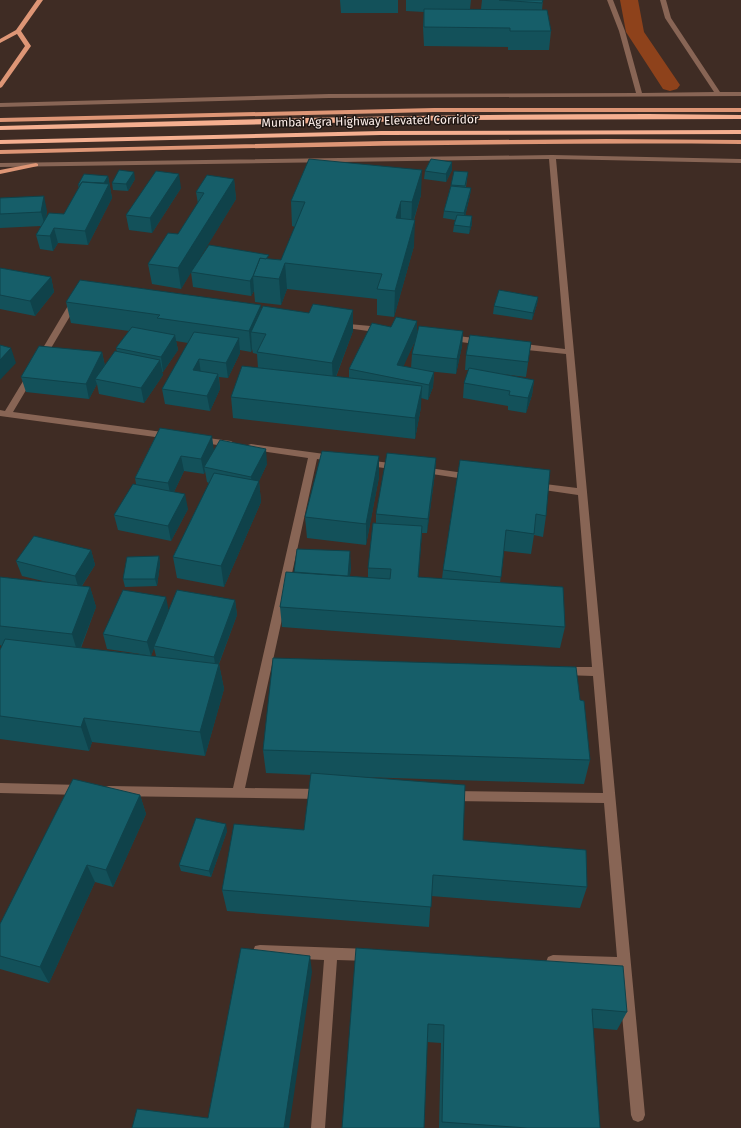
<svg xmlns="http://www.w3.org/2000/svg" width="741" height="1128" font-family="'Fira Sans',sans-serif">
<rect width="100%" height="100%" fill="#3f2c24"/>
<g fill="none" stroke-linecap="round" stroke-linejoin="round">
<path fill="#8e421b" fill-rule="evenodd" d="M620,0H638L644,32L680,85L677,89L670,91L663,89L626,32Z"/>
<g fill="#886555" fill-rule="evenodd">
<path d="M607,0H613L625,31L642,93L714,92L665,18L660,0H666L671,18L720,92H741V96L329,98L0,107V103L329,94L636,93L619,31Z"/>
<path d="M552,155L741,159V163L556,159L645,1115L643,1120L638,1122L633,1120L631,1115L618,970L553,969L548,967L546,962L548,957L553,955L617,957L604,803L451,801L447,800L445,796L447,792L451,791L603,793L593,676L564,675L560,674L559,671L560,668L564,667H592L578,495L537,489L532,486L537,483L577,488L566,354L517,349L513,346L517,343L565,349L549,159L0,167V163Z"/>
<path d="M72,299H75L79,301L44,360H38L37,358Z"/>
<path d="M337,323L382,327L386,330L382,333L340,327H337Z"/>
<path d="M449,335L483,339L487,342L483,345L446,340L445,338Z"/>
<path d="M31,372L35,375L13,412L170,433L174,436L170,439L0,416V410L5,411L28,373Z"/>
<path d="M200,437L231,441L236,444L231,447L197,442L195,440L197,438Z"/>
<path d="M251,444L332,455L337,458L332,461L317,459L245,788L321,789L325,790L327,794L325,798L321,799L109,796L105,795L103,791L105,787L109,786L233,788L308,458L248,449L246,447L248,445Z"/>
<path d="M366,460L398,464L403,467L398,470L363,465L361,463L363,461Z"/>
<path d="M422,467L471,474L476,477L471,480L419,472L417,470L419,468Z"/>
<path d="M0,783L81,785L85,786L87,790L85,794L81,795L0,793Z"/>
<path d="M260,945L369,949L374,950L376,955L374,960L369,961L337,960L325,1128H311L324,960L260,957L255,956L253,951L255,946Z"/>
</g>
<g fill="#de9676" fill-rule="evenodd">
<path d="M37,0H43L21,31L31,46L2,87L0,88V82L25,46L17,34L0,43V39L16,30Z"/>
<path d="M434,108H741V112H434L0,122V118Z"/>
<path d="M606,139L741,140V144C494,142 247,148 0,154V150L385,141Z"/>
<path d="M36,163L38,164V166L0,174V170Z"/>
</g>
<g fill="#f5af90" fill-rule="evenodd">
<path d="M648,114L741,115V119L463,120L0,130V126C216,120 432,114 648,114Z"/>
<path d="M741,130V134L381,135L0,144V140L381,131Z"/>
</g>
</g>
<g fill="#13515a" fill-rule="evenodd">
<path d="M340,0H398V13H341Z"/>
<path d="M406,0H471L470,9H481L482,0H543L542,10L551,31L549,50H508V47L424,46L423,27L424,12L406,11Z"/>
<path d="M452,162V170L446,182L424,179L425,171Z"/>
<path d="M468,172L466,187L471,188L470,195L465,216H472V224L469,234L453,232L454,225L455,220L443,218L444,211L451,185Z"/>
<path d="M108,176L112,198L88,245L58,243L53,251L40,249L36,235L41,226L0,228V198L47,211L46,217L64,214L79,188L78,185Z"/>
<path d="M135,179L128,191L113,190L112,183Z"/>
<path d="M234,179L236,199L197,262L269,259L281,260L295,227L292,226L291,201L421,195L414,220V246L394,317L377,315V299L287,289L281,305L255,302L254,291L251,296L193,287L191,272L181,289L152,284L148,264L178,234L198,204L196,192Z"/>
<path d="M181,188L152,233L129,230L126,215Z"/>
<path d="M0,268L51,277L54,292L35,316L0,309Z"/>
<path d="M538,297L537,304L532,320L493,314L494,306Z"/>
<path d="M66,302L262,310L309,313L353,310V331L336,377L349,378V369L417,333L463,331L462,346L456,374L427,371L434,372L433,387L428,400L421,398V407L415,439L233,418L231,397L258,368L257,354L253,353L252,349L251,352L240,350V353L228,378L219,377L220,389L210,411L165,404L162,389L188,343L176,341L178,350L163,372H162L163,375L144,403L99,394L97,384L89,399L26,392L21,377L102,352L105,366L117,352L116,348L129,331L71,323ZM416,339L412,354L411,368L403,366Z"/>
<path d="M531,342L526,377L501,374L534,380L532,395L526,413L508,410V406L463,398L464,383L469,370H465L466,355Z"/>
<path d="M160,428L214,450L267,464L259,481L261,502L224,587L177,578L173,557L209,483L207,482L205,471L204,474L184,471L174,492L188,509L171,541L118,530L114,515L136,484L135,478Z"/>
<path d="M379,456V477L366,545L307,538L305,517Z"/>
<path d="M436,458L435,473L427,533H422L418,577L442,579L443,570L460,460L546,516L543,537L534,535L531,554L504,551L500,583L565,627L560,648L282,627L280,607L294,572L351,566L350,576L368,578V568L376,523V514Z"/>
<path d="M91,550L95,565L82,586L90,587L96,607L81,648L147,655L107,649L103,634L169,610L235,600L237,615L219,664L224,689L205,756L92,742L89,751L0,739V650L2,646L0,645V577L47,582L22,576L16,561ZM154,648L156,656H151Z"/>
<path d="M159,556L160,564L157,586L125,587L123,579Z"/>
<path d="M580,700L590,760L584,784L362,777L463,840L587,887L580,908L431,896L429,927L227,911L222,890L304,830L311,775L266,773L263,750Z"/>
<path d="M140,795L146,814L113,887L95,882L49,983L0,969V924Z"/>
<path d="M227,831L211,877L181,871L179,865Z"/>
<path d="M356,948L627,1012L617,1030L593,1028L600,1128H439L441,1043L427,1042Z"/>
</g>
<g fill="#0f424a">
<path d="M452,162V170L446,182V174Z"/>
<path d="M422,170L421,195L411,228L412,202Z"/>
<path d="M134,172L135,179L128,191L126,184Z"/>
<path d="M179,174L181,188L152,233L150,218Z"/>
<path d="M108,176L112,198L88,245L85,231L102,187Z"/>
<path d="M234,179L236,199L181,289L178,268Z"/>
<path d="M471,188L470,195L464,221V213Z"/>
<path d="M44,196L47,211L45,226L41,212Z"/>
<path d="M401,201V227L396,218Z"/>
<path d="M472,216V224L469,234L470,227Z"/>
<path d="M415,220L414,246L394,317L395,291Z"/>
<path d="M54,228L58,243L53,251L50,236Z"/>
<path d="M285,263L287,289L281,305L279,279Z"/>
<path d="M253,276L254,291L251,296L250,281Z"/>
<path d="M51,277L54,292L35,316L30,301Z"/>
<path d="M538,297L537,304L532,320L533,313Z"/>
<path d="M261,305L263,326L251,332L252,349L251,352L249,331Z"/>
<path d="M353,310V331L333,384L332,363Z"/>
<path d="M417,321V336L398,379L397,365Z"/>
<path d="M463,331L462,346L456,374L457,359Z"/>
<path d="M175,335L178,350L163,372L161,357Z"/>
<path d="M239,338L240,353L228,378L226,363Z"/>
<path d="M11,348L16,363L0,380V360Z"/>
<path d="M102,352L105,367L95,379L97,384L89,399L86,384Z"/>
<path d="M199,359L201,374L193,370Z"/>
<path d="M160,360L163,375L144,403L141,388Z"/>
<path d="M434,372L433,387L428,400L429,385Z"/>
<path d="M218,374L220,389L210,411L207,396Z"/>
<path d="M534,380L532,395L526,413L528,398Z"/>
<path d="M422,386L421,407L415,439V418Z"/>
<path d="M212,436L214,451L204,467L205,471L204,474L201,459Z"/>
<path d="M266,449L267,464L259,481L261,502L224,587L221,566L253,492L251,477Z"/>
<path d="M181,456L184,471L171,498L168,483Z"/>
<path d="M379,456V477L366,545V524Z"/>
<path d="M436,458L435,473L427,533L428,519Z"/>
<path d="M185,494L188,509L171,541L168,526Z"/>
<path d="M422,526L421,547L417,598L418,577Z"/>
<path d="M91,550L95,565L79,590L75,576Z"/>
<path d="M350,551L351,566L348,593V578Z"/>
<path d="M159,556L160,564L157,586L155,579Z"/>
<path d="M90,587L96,607L78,654L72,634Z"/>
<path d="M166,597L169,612L154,646V648L151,656L147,642Z"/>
<path d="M235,600L237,615L216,671L214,657Z"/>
<path d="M219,664L224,689L205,756L200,732Z"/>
<path d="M84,718L92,742L89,751L81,727Z"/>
<path d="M140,795L146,814L113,887L106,870Z"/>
<path d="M226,824L227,831L211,877L209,871Z"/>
<path d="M87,865L95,882L49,983L40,967Z"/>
<path d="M310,956L312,972L289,1128H284Z"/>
</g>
<g fill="#165e69" stroke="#0f424a">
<path d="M499,0H543L542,3Z"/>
<path d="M424,9L547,10L551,31H510V28L424,27Z"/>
<path d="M309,159L422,170L412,202L401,201L396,218L415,220L395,291L377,289L382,274L285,263L279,279L253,276L260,258L281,260L305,202L291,201Z"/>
<path d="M431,159L452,162L446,174L425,171Z"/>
<path d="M119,170L134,172L126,184L112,183Z"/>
<path d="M156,171L179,174L150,218L126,215Z"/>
<path d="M454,171L468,172L465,186L451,185Z"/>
<path d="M84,174L108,176L104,183L82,182L80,185H78Z"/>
<path d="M207,175L234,179L178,268L148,264L168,233L178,234L204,193L196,192Z"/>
<path d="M82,182L109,184L85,231L54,228L50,236L36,235L49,213L64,214Z"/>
<path d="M451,186L471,188L464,213L444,211Z"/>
<path d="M44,196L41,212L0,214V198Z"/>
<path d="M457,215L472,216L470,227L454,225Z"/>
<path d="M209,245L269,255L266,259L260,258L253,276L250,281L191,272Z"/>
<path d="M0,268L51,277L30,301L0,295Z"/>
<path d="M80,280L261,305L249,331L157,318L160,315L66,302Z"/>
<path d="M499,290L538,297L533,313L494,306Z"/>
<path d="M313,304L353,310L332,363L257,352L266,334L251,332L263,306L309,313Z"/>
<path d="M396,317L417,321L397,365L434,372L429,385L349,369L372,323L391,327Z"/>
<path d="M419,326L463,331L457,359L412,354Z"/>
<path d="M132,327L175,335L161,357L116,348Z"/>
<path d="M194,332L239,338L226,363L199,359L193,370L218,374L207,396L162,389Z"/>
<path d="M470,335L531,342L528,362L466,355Z"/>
<path d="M0,345L11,348L0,360Z"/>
<path d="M39,346L102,352L86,384L21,377Z"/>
<path d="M115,351L160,360L141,388L95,379Z"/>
<path d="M242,366L422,386L415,418L231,397Z"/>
<path d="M469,368L534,380L528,398L509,395L510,391L464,383Z"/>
<path d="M160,428L212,436L201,459L181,456L168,483L135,478Z"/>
<path d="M220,440L266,449L251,477L204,467Z"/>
<path d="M322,451L379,456L366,524L305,517Z"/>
<path d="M387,453L436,458L428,519L376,514Z"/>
<path d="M460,460L550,470L546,516L536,514L534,534L506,530L501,577L443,570Z"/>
<path d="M214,473L259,481L221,566L173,557Z"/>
<path d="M133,484L185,494L168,526L114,515Z"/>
<path d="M373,523L422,526L418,577L563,587L565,627L280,607L286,572L390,579L391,569L368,568Z"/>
<path d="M34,536L91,550L75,576L16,561Z"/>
<path d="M297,549L350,551L348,576L294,572Z"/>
<path d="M159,556L155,579H123L127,557Z"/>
<path d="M0,577L90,587L72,634L0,626Z"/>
<path d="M123,590L166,597L147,642L103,634Z"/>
<path d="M177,590L235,600L214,657L154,646Z"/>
<path d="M5,639L219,664L200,732L84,718L81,727L0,716V650Z"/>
<path d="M273,658L576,667L580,700L584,701L590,760L263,750Z"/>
<path d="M311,773L465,785L463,840L586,850L587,887L433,875L431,907L222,890L234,824L304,830Z"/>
<path d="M73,779L140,795L106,870L87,865L40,967L0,956V924Z"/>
<path d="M196,818L226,824L209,871L179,865Z"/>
<path d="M241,948L310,956L284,1128H132L137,1109L208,1118Z"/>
<path d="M356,948L623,966L627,1012L592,1009L600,1128H527L442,1122L444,1025L428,1024L424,1128H342Z"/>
</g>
<g text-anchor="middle" stroke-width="3" stroke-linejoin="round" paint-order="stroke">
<g font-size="12" fill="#fef0eb" stroke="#201713">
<text transform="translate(370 121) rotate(-1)" y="4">Mumbai Agra Highway Elevated Corridor</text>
</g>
</g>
</svg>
